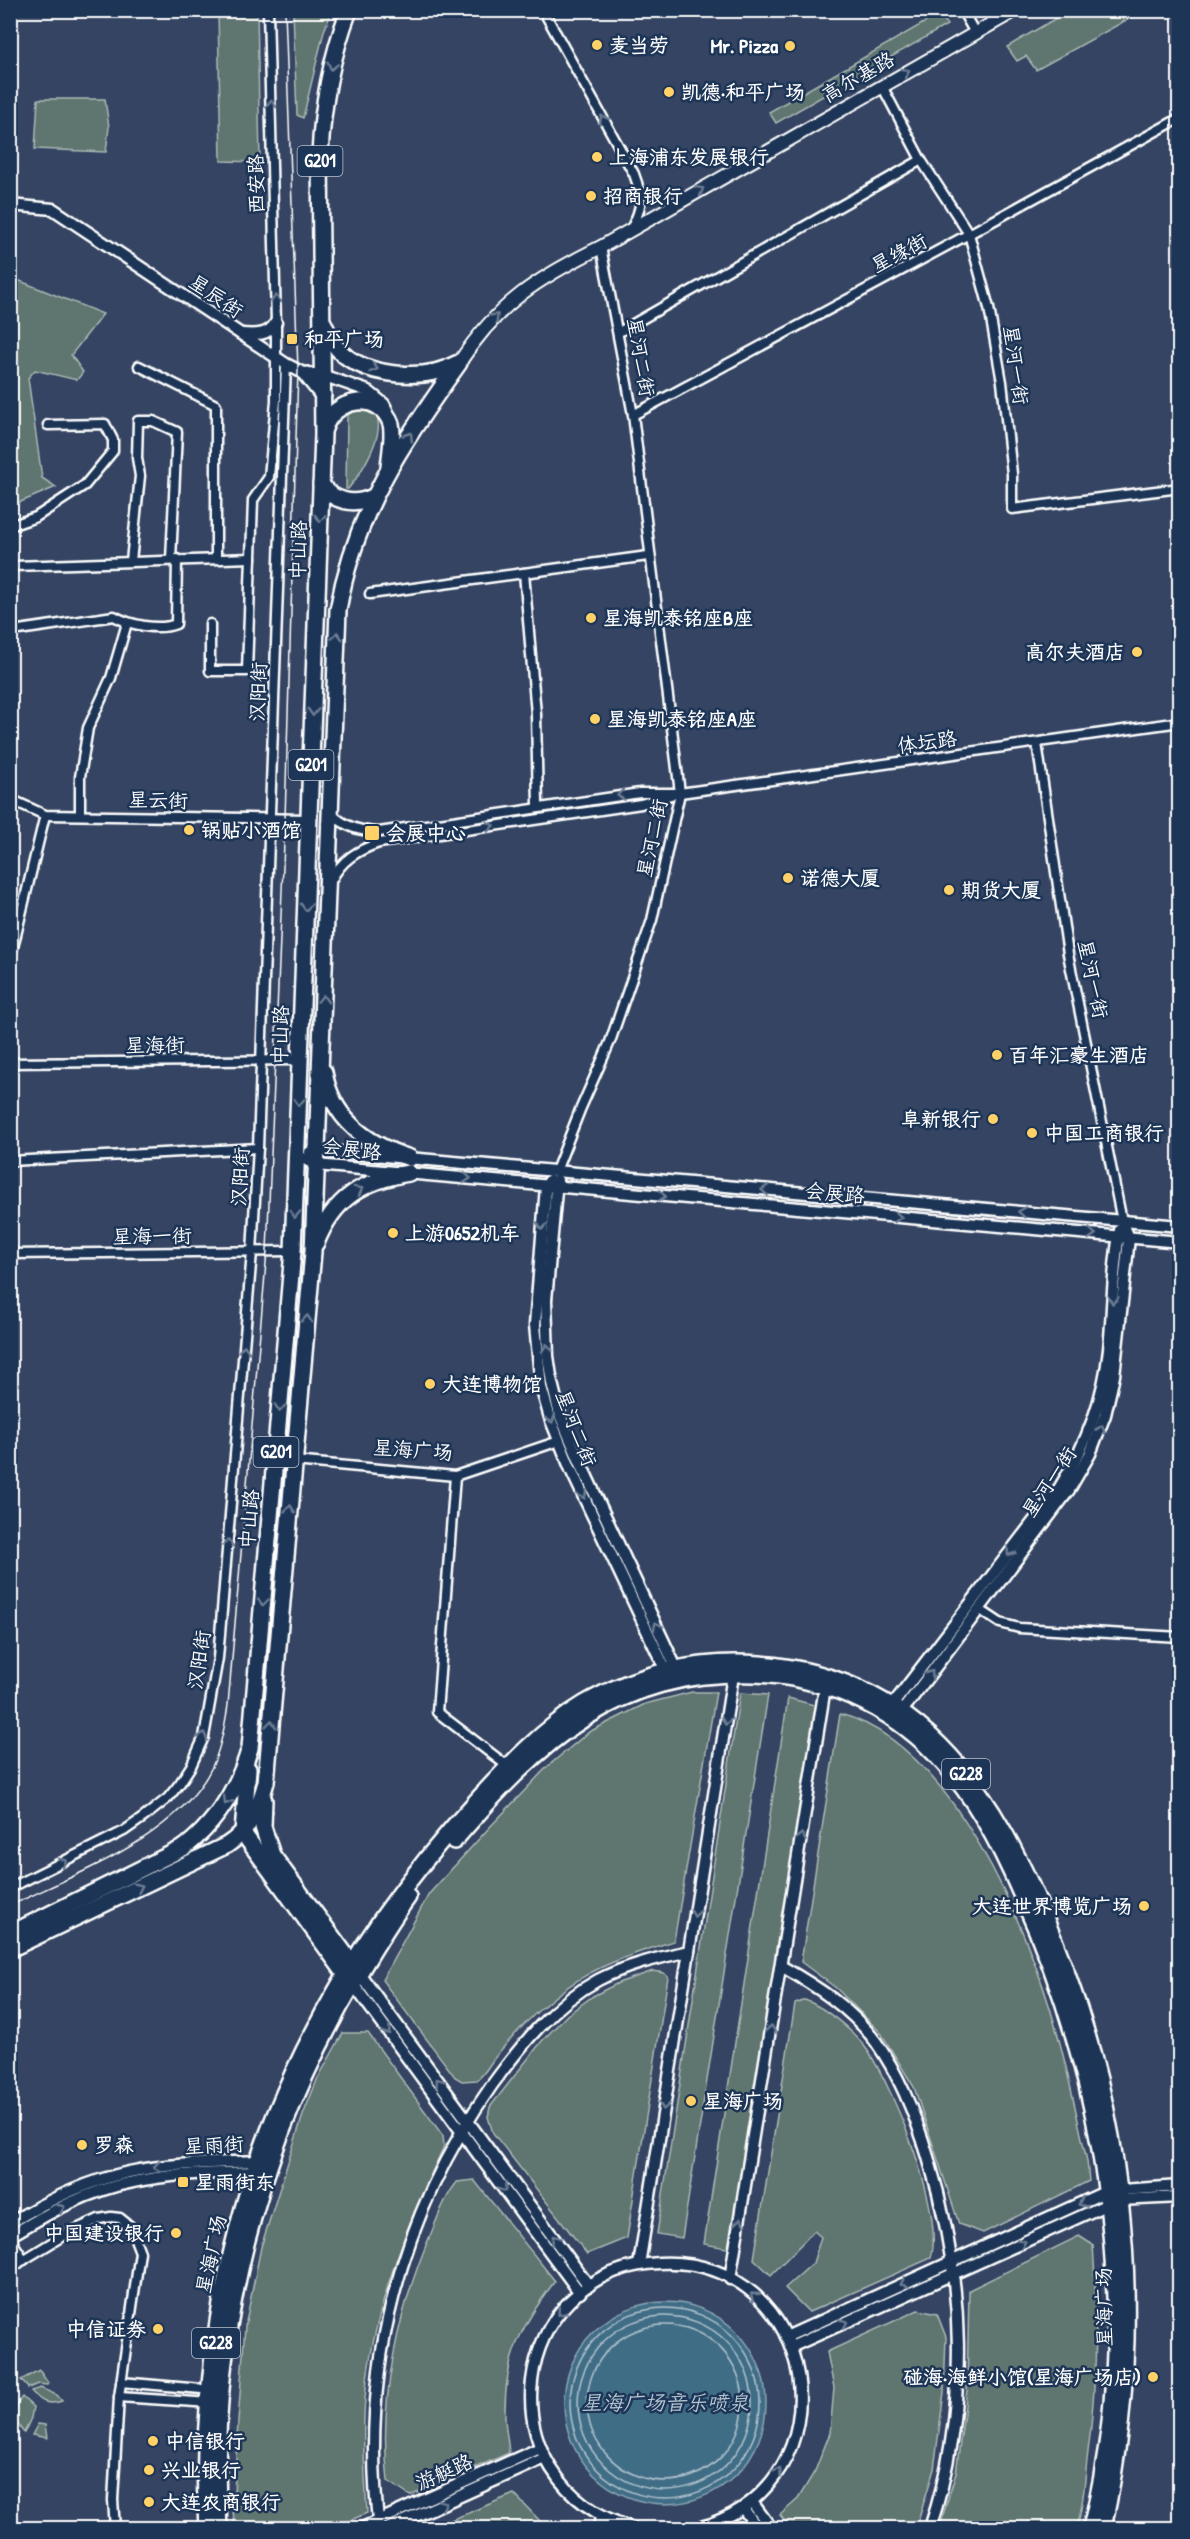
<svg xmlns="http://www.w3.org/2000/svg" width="1190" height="2539" font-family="'Patrick Hand','LXGW WenKai TC',sans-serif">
<rect width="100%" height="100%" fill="#344462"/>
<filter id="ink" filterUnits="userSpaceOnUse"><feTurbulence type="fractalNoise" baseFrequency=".0167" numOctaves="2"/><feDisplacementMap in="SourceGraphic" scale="12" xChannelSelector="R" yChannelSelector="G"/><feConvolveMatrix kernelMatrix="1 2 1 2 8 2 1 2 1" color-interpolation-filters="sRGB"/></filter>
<g filter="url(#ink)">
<g fill="#5e746f" stroke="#aebab7" stroke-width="1.5">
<path d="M218,11H257L260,162L221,161Z"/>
<path d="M293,11H332L324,31L303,118L297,115Z"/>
<path d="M1068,11V10L1143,11L1036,70L1026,56L1017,61L1007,47Z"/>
<path d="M941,13L947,25L776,123L769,112Z"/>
<path d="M38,99H105L109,127L106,152L35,149Z"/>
<path d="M10,277L103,314L71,355L83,372L77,380L35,370L28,378L42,478L56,487L11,506Z"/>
<path d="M362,407C366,409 372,411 375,414C388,431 360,475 348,489H346L347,417L351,411Z"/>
<path d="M692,1692H716L674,1941C604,1962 569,1977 518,2031C511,2039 503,2047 497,2055C490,2063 486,2073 477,2080L462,2081L455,2077L382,1980L429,1894L488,1829L548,1766L589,1732L645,1704Z"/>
<path d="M740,1693L768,1695L682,2238L657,2234Z"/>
<path d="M788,1698L818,1706L732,2249L704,2244Z"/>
<path d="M840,1714C952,1743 1029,1930 1057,2032C1069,2075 1077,2118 1087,2161L1089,2181L983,2233L959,2224L914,2087L881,2033L836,1988L801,1962Z"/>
<path d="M653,1971L664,1973L668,1977L627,2238L587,2254L493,2133L488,2117L490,2107L542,2041L567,2015L593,1996L618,1983Z"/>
<path d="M805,2000C826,2008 855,2032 868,2051C895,2092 944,2211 931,2258L809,2312L785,2288L813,2263L821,2237L814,2231L771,2275L754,2259L795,2004Z"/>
<path d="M343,2033H368L443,2136L444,2146C407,2225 372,2311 365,2399C362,2436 365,2476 367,2513L333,2528H235L233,2512L238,2421L245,2327L261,2247L303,2115L317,2080Z"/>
<path d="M474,2180L555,2281C521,2326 504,2357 505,2416C505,2428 508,2440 509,2453L410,2496L388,2481C378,2398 399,2307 432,2231C439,2214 445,2197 457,2182Z"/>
<path d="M1079,2236L1093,2245C1098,2317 1097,2388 1087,2460C1085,2483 1083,2506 1077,2528H939L956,2473L967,2390L969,2290Z"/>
<path d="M918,2310L937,2314L946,2337L944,2392L934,2469L916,2528H790L780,2515L798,2499L815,2471L830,2433L834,2388L827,2352Z"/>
<path d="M39,2370L48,2383L47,2385L38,2384L28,2388L21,2380Z"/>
<path d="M40,2388L57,2395L62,2401C48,2406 41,2402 31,2391Z"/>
<path d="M22,2397L33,2407L31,2418L24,2433C14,2421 12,2410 22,2397Z"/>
<path d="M38,2424L45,2425L47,2438L32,2435Z"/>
<path d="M514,2494L540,2521L544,2528H432Z"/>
</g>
<circle fill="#416d86" stroke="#8da7b6" stroke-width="1.5" cx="665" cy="2403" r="101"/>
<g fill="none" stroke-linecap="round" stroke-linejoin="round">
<g stroke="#b3c5cf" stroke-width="1.5">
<circle cx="665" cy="2403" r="95"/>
<circle cx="665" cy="2403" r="87"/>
<circle cx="665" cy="2403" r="78"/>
</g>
<defs>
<g id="street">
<path d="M543,10L634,174C643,198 643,206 631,229"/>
<path d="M962,10L975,33"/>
<path d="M882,86L921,160L969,234L989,308L1002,382L1012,474V509L1180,488"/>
<path d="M619,332L921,160"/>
<path d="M139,366L216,405V558"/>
<path d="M633,415L969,234L1180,118"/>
<path d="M10,526L36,517L85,485L113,451V440L105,424L48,425"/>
<path d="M131,561L140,476L137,458L138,421H153L177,432L171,560"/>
<path d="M10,563L14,566L251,558"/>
<path d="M524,573L536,714L538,805"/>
<path d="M370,594L648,556"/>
<path d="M210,624V671H247L253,500L269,477L276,401V322L268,10"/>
<path d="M19,630L114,616C130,625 158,631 176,624L177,559"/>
<path d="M1037,743L1068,954L1122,1221"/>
<path d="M10,799L45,815L309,819"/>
<path d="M331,813C345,827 359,831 379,832L640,793H680L1180,722"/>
<path d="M80,815V777L88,728L111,678L127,623"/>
<path d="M331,881C341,860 358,850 379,843L641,804L671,795"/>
<path d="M10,960L45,815"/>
<path d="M10,1063L300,1060"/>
<path d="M10,1161L258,1148"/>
<path d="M556,1171L580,1110L610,1042L652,920L680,793L633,415L601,247"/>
<path d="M10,1254L293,1251"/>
<path d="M294,1461L455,1476L559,1441"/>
<path d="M455,1476L437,1712L510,1768"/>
<path d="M979,1609L1000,1623L1019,1628L1180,1637"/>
<path d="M10,1888L124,1831L144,1817L168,1798L180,1783L191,1766L204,1737L218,1658L252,1252L258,1148L286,364"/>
<path d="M10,2238L24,2260"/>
<path d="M10,2251L18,2264"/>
<path d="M10,2268L66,2234L99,2219L111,2217L120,2218L130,2226L140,2252L119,2397L113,2500L115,2528"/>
<path d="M121,2382L213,2390"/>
<path d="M119,2397L211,2403"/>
</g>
<g id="secondary">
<path d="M10,205L53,209L286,364L307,375H322L368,391L384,404L387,410"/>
<path d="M241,334C255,335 269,336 276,322"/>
<path d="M310,1152L317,1150L1180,1226"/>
<path d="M297,1155L316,1165L1180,1242"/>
<path d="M550,1180L546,1186L535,1325L541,1387L550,1418L571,1470L668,1675"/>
<path d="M557,1180L546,1300L548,1356L552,1383L560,1415L581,1464L679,1674"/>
<path d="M887,1712L1060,1487C1086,1445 1104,1399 1109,1349C1113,1310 1112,1269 1120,1230"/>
<path d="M897,1718L1069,1490L1090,1454L1105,1415L1114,1376L1129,1238L1122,1221"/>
<path d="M781,1966C816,1986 851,2008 876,2042C900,2076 916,2117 928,2157C965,2277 970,2409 930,2528"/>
<path d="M359,1973L589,2286"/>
<path d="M353,1984L580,2293"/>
<path d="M10,2223C46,2201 87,2181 129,2172C171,2163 215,2163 257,2161L262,2166"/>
<path d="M10,2236C48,2213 89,2190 133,2182C174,2173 216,2173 258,2172"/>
<path d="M639,2265L734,1669"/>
<path d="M730,2279L826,1681"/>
<path d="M786,2337L1107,2191L1180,2186"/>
<path d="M791,2347L1108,2204L1119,2200L1180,2197"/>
<path d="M752,2502L771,2528"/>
<path d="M743,2508L757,2528"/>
<path d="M362,2528L540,2448"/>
<path d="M379,2528C359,2370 400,2215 492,2085C521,2045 554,2004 598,1980C627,1965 658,1958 689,1951"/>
<path d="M389,2528L545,2458"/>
<path d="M599,2528L601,2516"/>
<path d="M633,2528C480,2482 508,2270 659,2263C819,2255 857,2483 698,2528"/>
</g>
<path id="primary" d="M459,363C499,302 538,278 601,247L1016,10"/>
<g id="highway">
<path d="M324,324C329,336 334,347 344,355C372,377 426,381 456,364"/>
<path d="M307,375L323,395"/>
<path d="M324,429C333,398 380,390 391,424C394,436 390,455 389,467"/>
<path d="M321,484C333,502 354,506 373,497"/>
<path d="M324,1072C332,1119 368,1145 410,1158"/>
<path d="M316,1243C334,1198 362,1181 409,1173"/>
<path d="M248,1769L243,1833L350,1980"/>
<path d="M264,1800L263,1827L272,1855L356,1969"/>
<path d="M454,1841C540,1741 615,1670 755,1674C820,1676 889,1706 934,1753C973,1793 999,1843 1021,1894C1076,2015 1107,2142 1114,2274C1119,2359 1111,2446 1091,2528"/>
<path d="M10,1934L185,1847C218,1821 238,1788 250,1748L293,1251L323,434L320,156C322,106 331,58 349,10"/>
<path d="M10,1949L227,1845C250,1830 259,1808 266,1782L313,1252L338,610C355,512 402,442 459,363"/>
<path d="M207,2528C199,2390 223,2244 275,2115C323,1997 393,1891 479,1798C510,1764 544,1728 584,1704C637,1673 699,1659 760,1664C941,1678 1011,1823 1067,1974C1132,2150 1143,2346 1103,2528"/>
<path d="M219,2528C207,2335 258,2143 357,1977C373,1950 389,1923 408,1897"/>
</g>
</defs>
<use href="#street" stroke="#fff" stroke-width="13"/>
<use href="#secondary" stroke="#fff" stroke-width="15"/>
<use href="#primary" stroke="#fff" stroke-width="16"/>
<use href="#highway" stroke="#fff" stroke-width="20"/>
<use href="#street" stroke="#1d3557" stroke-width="8"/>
<use href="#secondary" stroke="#1d3557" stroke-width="10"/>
<use href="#primary" stroke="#1d3557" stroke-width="12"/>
<use href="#highway" stroke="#1d3557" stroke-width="15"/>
<path stroke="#fff" stroke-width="1.5" d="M10,1906C77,1873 178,1837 212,1767C221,1747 225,1726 228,1705L267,1251L285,819L298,370L285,10"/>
</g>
<defs><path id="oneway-chevron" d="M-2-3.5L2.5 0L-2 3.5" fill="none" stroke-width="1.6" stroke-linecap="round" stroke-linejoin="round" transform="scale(1.5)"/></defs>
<g stroke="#6c7c92">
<use href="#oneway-chevron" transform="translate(332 66) rotate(104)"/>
<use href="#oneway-chevron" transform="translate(906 72) rotate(-30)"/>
<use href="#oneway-chevron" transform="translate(271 104) rotate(-91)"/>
<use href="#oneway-chevron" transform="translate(603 119) rotate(-119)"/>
<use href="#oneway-chevron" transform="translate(700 190) rotate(-30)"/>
<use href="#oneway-chevron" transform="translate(276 299) rotate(-91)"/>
<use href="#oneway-chevron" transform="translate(495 317) rotate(-46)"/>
<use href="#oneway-chevron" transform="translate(374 368) rotate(16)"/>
<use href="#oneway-chevron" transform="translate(409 436) rotate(-57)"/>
<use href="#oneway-chevron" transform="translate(320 518) rotate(92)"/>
<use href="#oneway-chevron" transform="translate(337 636) rotate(-88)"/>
<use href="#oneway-chevron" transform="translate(313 712) rotate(92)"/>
<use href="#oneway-chevron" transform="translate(621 795) rotate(172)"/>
<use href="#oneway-chevron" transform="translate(490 826) rotate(-8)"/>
<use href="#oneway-chevron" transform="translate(306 907) rotate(92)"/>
<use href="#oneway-chevron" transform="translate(323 999) rotate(-88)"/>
<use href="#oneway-chevron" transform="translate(299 1102) rotate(92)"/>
<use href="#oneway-chevron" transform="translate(467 1178) rotate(5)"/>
<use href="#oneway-chevron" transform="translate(359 1190) rotate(-29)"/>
<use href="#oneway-chevron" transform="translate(765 1190) rotate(-175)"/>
<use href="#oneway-chevron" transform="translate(662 1196) rotate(5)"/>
<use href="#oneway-chevron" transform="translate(1022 1212) rotate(-175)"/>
<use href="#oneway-chevron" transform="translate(295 1214) rotate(92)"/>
<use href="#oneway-chevron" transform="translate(898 1217) rotate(5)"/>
<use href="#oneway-chevron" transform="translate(542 1226) rotate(95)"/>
<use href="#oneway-chevron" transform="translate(1092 1234) rotate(5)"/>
<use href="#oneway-chevron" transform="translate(1113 1300) rotate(95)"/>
<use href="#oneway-chevron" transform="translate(307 1319) rotate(-85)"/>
<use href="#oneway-chevron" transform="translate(547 1348) rotate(-94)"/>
<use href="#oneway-chevron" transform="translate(244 1349) rotate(-85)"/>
<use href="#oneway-chevron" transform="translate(280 1408) rotate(95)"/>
<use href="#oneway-chevron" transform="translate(551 1419) rotate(71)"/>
<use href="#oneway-chevron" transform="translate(1101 1429) rotate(-71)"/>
<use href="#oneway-chevron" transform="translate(583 1495) rotate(65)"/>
<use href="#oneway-chevron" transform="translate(290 1509) rotate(-85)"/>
<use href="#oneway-chevron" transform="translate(228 1543) rotate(-85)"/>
<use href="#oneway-chevron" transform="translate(1010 1552) rotate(127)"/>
<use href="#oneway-chevron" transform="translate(263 1602) rotate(95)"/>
<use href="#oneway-chevron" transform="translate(657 1626) rotate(-115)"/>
<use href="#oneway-chevron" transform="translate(930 1674) rotate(-53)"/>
<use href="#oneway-chevron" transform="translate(726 1721) rotate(99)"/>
<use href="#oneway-chevron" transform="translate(271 1724) rotate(-85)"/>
<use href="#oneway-chevron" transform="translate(203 1736) rotate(-74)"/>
<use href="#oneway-chevron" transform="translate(227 1801) rotate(122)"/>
<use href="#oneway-chevron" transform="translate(801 1837) rotate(-81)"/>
<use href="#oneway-chevron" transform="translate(63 1862) rotate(-27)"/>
<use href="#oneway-chevron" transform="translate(139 1887) rotate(-26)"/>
<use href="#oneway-chevron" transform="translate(695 1913) rotate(99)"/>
<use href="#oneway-chevron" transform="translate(771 2029) rotate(-81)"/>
<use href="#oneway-chevron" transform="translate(387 2031) rotate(54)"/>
<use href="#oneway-chevron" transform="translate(439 2082) rotate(-126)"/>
<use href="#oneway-chevron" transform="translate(664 2106) rotate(99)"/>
<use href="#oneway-chevron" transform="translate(157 2167) rotate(172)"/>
<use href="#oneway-chevron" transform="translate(503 2188) rotate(54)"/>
<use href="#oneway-chevron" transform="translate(1082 2203) rotate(155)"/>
<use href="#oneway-chevron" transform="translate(61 2208) rotate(-25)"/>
<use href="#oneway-chevron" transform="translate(740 2222) rotate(-81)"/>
<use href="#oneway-chevron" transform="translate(555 2239) rotate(-126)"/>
<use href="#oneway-chevron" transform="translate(1022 2243) rotate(-24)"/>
<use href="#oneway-chevron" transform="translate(904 2283) rotate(156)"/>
<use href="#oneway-chevron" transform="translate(754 2296) rotate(-139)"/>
<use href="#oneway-chevron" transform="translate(561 2312) rotate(129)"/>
<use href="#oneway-chevron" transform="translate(844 2323) rotate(-24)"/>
<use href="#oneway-chevron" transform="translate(778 2472) rotate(-56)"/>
<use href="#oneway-chevron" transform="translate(443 2504) rotate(-24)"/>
</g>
</g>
<g fill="#ffd166" stroke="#1d3557" stroke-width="2">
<circle cx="597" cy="45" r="6"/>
<circle cx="790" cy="46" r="6"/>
<circle cx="669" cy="92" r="6"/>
<circle cx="597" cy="157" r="6"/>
<circle cx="591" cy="196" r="6"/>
<rect x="286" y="333" width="12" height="12" rx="3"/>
<circle cx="591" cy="618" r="6"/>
<circle cx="1137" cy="652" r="6"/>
<circle cx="595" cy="719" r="6"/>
<circle cx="189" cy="830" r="6"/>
<rect x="364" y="825" width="16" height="16" rx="3"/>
<circle cx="788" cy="878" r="6"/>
<circle cx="949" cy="890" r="6"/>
<circle cx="997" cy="1055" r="6"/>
<circle cx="993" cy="1119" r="6"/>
<circle cx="1032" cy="1133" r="6"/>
<circle cx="393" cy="1233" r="6"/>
<circle cx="430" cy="1384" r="6"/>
<circle cx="1144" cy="1906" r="6"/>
<circle cx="691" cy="2101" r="6"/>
<circle cx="82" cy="2145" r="6"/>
<rect x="177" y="2176" width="12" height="12" rx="3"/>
<circle cx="176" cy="2233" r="6"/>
<circle cx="158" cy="2329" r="6"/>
<circle cx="1153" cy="2377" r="6"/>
<circle cx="153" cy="2441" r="6"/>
<circle cx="149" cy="2470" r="6"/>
<circle cx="149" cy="2502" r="6"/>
</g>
<g text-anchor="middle" stroke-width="5" stroke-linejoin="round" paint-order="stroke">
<g fill="#1d3557" stroke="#bbc2cd" stroke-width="1.5">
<rect x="297.5" y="146" width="45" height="30" rx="4.5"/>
<rect x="288.5" y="750" width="45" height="30" rx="4.5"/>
<rect x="253.5" y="1437" width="45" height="30" rx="4.5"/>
<rect x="942" y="1759" width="48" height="30" rx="4.5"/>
<rect x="192" y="2328" width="48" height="30" rx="4.5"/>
</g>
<g font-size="18" font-weight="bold" fill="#fff">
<text x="320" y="167">G201</text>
<text x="311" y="771">G201</text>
<text x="276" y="1458">G201</text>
<text x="966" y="1780">G228</text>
<text x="216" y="2349">G228</text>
</g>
<g font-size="20" font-weight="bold" fill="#fff" stroke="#1d3557" text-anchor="start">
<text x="609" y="52">麦当劳</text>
<text x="778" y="53" text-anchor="end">Mr. Pizza</text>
<text x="681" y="99">凯德·和平广场</text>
<text x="609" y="164">上海浦东发展银行</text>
<text x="603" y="203">招商银行</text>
<text x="304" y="346">和平广场</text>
<text x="603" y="625">星海凯泰铭座B座</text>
<text x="1125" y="659" text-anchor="end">高尔夫酒店</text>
<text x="607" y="726">星海凯泰铭座A座</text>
<text x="201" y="837">锅贴小酒馆</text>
<text x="386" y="840">会展中心</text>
<text x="800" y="885">诺德大厦</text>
<text x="961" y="897">期货大厦</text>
<text x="1009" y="1062">百年汇豪生酒店</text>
<text x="981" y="1126" text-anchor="end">阜新银行</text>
<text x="1044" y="1140">中国工商银行</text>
<text x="405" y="1240">上游0652机车</text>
<text x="442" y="1391">大连博物馆</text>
<text x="1132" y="1913" text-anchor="end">大连世界博览广场</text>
<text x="703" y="2108">星海广场</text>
<text x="94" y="2152">罗森</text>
<text x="195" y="2189">星雨街东</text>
<text x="164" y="2240" text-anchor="end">中国建设银行</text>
<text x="146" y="2336" text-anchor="end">中信证券</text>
<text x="1141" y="2384" text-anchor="end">碰海·海鲜小馆(星海广场店)</text>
<text x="165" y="2448">中信银行</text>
<text x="161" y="2477">兴业银行</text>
<text x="161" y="2509">大连农商银行</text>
</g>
<g font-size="20" fill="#fff" stroke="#1d3557">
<text transform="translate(858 77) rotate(-30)" y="7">高尔基路</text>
<text transform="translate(256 184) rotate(-91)" y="7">西安路</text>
<text transform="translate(899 253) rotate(-28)" y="7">星缘街</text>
<text transform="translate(216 296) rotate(34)" y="7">星辰街</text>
<text transform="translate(641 357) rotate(80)" y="7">星河二街</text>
<text transform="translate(1016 365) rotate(82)" y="7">星河一街</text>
<text transform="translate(298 550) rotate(-88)" y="7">中山路</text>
<text transform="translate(258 692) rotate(-88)" y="7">汉阳街</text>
<text transform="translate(927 742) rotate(-8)" y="7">体坛路</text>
<text transform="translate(158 800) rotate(1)" y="7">星云街</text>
<text transform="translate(652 838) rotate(-78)" y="7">星河二街</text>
<text transform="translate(1093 979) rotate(78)" y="7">星河一街</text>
<text transform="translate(280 1035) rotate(-88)" y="7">中山路</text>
<text transform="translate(155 1045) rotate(-1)" y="7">星海街</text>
<text transform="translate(352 1149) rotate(7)" y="7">会展路</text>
<text transform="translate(240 1177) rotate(-87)" y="7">汉阳街</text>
<text transform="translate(835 1193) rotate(5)" y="7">会展路</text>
<text transform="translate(152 1236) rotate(-1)" y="7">星海一街</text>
<text transform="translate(576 1428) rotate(69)" y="7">星河二街</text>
<text transform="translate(413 1450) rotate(4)" y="7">星海广场</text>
<text transform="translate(1049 1482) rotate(-56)" y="7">星河一街</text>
<text transform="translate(249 1519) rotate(-85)" y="7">中山路</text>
<text transform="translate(199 1660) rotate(-82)" y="7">汉阳街</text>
<text transform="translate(214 2145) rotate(-3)" y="7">星雨街</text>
<text transform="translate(211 2254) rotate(-78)" y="7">星海广场</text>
<text transform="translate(1104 2307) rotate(-91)" y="7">星海广场</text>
<text transform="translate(444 2472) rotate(-24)" y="7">游艇路</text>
</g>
<g font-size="21" font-style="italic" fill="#b3c5cf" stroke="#1d3557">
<text x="665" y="2410">星海广场音乐喷泉</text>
</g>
</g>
<rect width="1190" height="2539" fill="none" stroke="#1d3557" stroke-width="36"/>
<rect x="18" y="18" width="1154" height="2503" fill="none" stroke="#fff" stroke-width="2" filter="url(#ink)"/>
</svg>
